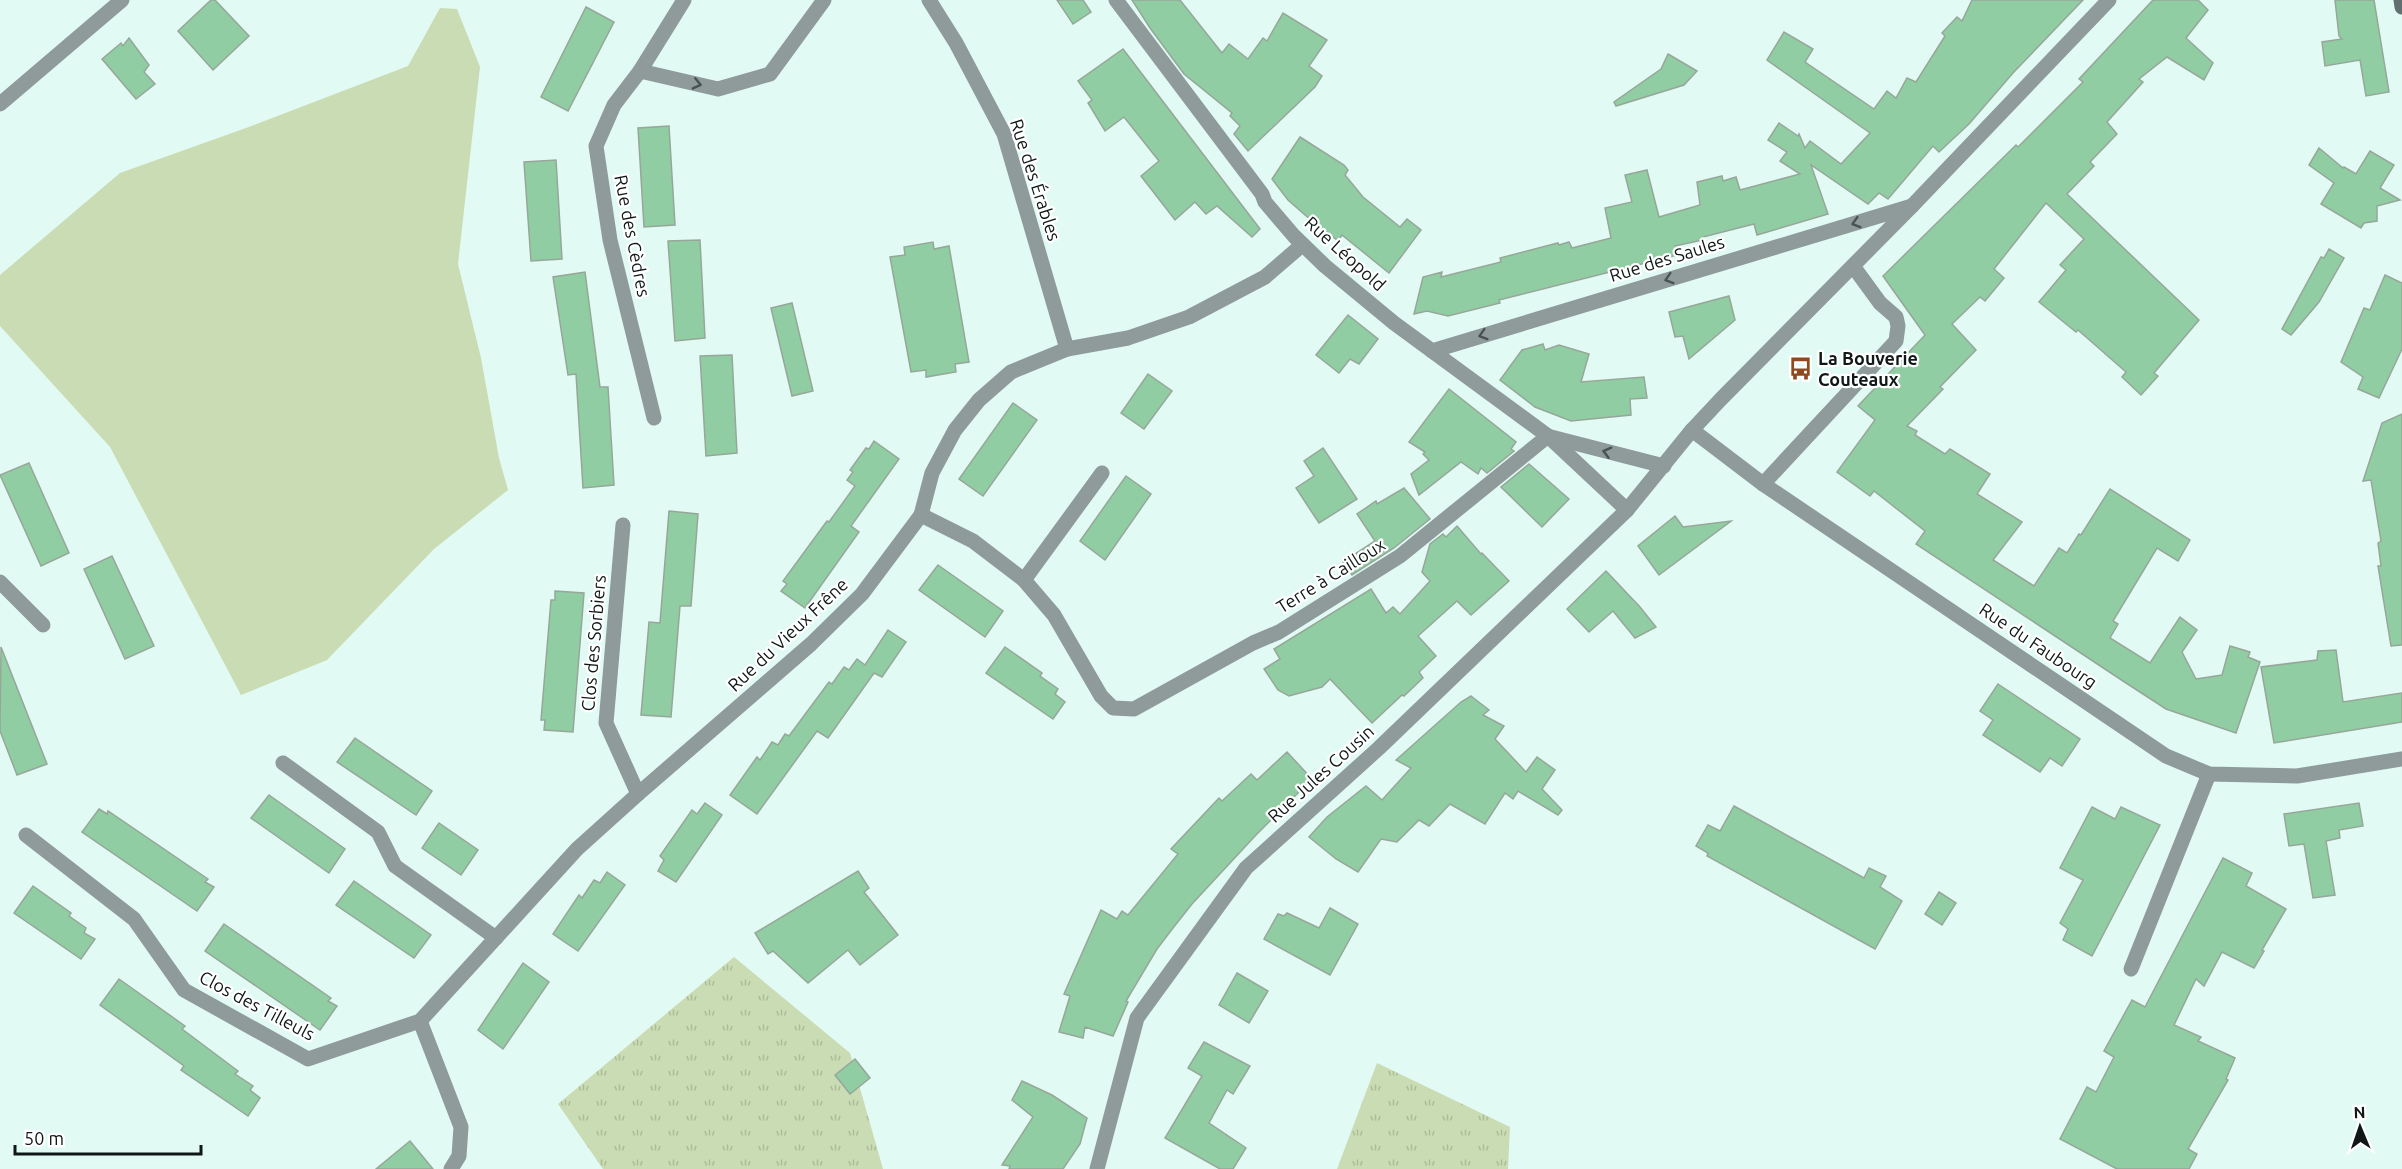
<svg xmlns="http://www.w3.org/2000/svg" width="2402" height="1169" font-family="Ubuntu,sans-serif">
<defs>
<pattern id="grass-tufts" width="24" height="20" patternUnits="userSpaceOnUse" patternTransform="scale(1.5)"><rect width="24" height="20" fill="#cadcb3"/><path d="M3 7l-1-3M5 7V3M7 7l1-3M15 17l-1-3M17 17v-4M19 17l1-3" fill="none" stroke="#acbc99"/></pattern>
</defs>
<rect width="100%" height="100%" fill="#e2faf4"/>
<g fill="url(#grass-tufts)">
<path d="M734,957L850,1053L883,1169H603L558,1104Z"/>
<path d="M1377,1063L1510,1127L1508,1169H1337Z"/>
</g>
<path fill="#cadcb3" d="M440,8L457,9L480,67L458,264L481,358L499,458L508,490L434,549L327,660L241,695L110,447L0,326V275L120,173L246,128L408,66Z"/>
<g fill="#91cda2" stroke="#96a79a" stroke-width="1.5">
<path d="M211,0H215L249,36L213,70L178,31Z"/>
<path d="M1057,0H1083L1091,12L1073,24Z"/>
<path d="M1132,0H1180L1222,53L1229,44L1248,59L1263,38L1267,41L1283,13L1327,40L1309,66L1322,76L1315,87L1248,151L1234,134L1240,126L1230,116L1232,113L1184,74L1150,28Z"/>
<path d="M1972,0H2083L2013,73L1969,124L1939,152L1933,146L1888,199L1879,193L1868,204L1811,165L1828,214L1757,235L1754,224L1703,237V240L1675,246L1681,254L1499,300L1500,303L1448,316L1427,311L1414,314L1423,277L1442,272L1441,277L1501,262L1500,258L1558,243L1559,245L1569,242L1572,248L1611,238L1605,208L1632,202L1625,175L1647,170L1659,217L1700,205L1697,182L1722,176L1723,181L1736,177L1740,190L1800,174L1780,161L1787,152L1768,140L1779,123L1798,136L1799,134L1805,148L1810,141L1841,164L1870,133L1767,60L1784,32L1813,49L1805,62L1874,109L1887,91L1896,98L1907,78L1916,82L1945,36L1942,33L1957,17L1962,21Z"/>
<path d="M2153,0H2198L2208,10L2186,38L2213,63L2204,80L2167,57L2139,79L2143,82L2107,122L2117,134L2090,162L2094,166L2067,194L2199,320L2154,373L2158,376L2141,395L2122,377L2126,372L2078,330L2076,332L2039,302L2066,270L2060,265L2084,239L2046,203L1994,269L2004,278L1985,301L1980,297L1952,324L1976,350L1940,387L1943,389L1907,426L1917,431L1915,435L1945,454L1950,449L1990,474L1977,494L2022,522L1993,560L2034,586L2059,548L2067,553L2079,534L2081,535L2110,489L2190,540L2178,561L2157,548L2113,621L2118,624L2110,638L2150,663L2180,617L2197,630L2182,652L2196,679L2222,675L2230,646L2250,652L2248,657L2260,662L2236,733L2166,709L2123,681L1916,544L1925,531L1874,491L1870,496L1837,472L1875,420L1858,406L1925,335L1883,276L2016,145L2018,147L2083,82L2079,79Z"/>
<path d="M2335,0H2374L2389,92L2366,96L2360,60L2325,66L2322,42L2342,39L2339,36Z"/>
<path d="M586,7L614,22L568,111L541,97Z"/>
<path d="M129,38L149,65L144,72L155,84L136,99L102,59L121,43L123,46Z"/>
<path d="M1123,49L1260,229L1252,237L1217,206L1206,214L1195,202L1175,220L1141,176L1159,161L1124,117L1105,131L1088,103L1092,100L1078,81Z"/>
<path d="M1668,54L1697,71L1684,85L1616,106L1614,102L1661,69Z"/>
<path d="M669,126L675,225L644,227L638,128Z"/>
<path d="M1300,137L1344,165L1348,170L1345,175L1363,197L1400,227L1407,219L1421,230L1389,273L1342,235L1338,241L1322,228L1321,229L1288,200L1272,179Z"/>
<path d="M2319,148L2343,168L2344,167L2356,174L2370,151L2394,165L2380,188L2400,200L2377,206V221L2364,223L2361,228L2321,204L2334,183L2309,165Z"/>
<path d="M556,160L562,259L531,261L524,162Z"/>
<path d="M700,240L705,338L675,341L668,241Z"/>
<path d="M933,242L934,249L949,246L969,362L955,364L956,372L926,377V370L911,372L890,257L905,255L904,247Z"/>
<path d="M2329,249L2344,258L2319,302L2291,335L2282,329L2321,257L2324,258Z"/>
<path d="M585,272L600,387H608L614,485L583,488L576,374L568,375L553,277Z"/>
<path d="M2385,275L2402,283V349L2379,398L2358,389L2363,377L2341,362L2364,308L2370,310Z"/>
<path d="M1729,296L1735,320L1689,359L1683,336L1675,337L1669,312Z"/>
<path d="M792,303L813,391L792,396L771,308Z"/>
<path d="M1348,315L1378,339L1359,364L1350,359L1339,373L1316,355Z"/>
<path d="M1543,344L1545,350L1559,345L1589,354L1581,382L1644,377L1647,398L1630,399L1631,415L1571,421L1535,407L1500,380L1522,350Z"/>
<path d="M732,355L737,453L706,456L700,356Z"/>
<path d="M1148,374L1172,391L1144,429L1121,413Z"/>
<path d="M1449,389L1516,442L1511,449L1514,451L1487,473L1481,468L1478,474L1461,462L1419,495L1411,474L1429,460L1423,454L1425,452L1409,442Z"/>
<path d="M1013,403L1037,420L983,496L959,479Z"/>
<path d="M2402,414V645L2391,646L2378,566H2381L2378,543L2381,541L2371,480L2363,481L2382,423Z"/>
<path d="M874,441L899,459L851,526L859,532L805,608L781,591L787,584L783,581L827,521L829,522L855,486L847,480L853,472L850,470L866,448L869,449Z"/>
<path d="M1323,448L1357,499L1319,523L1296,488L1314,476L1304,461Z"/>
<path d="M29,463L69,553L41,566L0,475Z"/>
<path d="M1529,464L1569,499L1542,527L1501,487Z"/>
<path d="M1126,476L1151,494L1105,560L1080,541Z"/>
<path d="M1404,488L1430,519L1394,548L1352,575L1343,562L1375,541L1357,514L1376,501L1377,504Z"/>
<path d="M669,511L698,514L691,606H680L671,717L641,715L649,622L660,623Z"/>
<path d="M1675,516L1683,527L1731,521L1659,575L1638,546Z"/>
<path d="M1457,526L1481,554L1482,553L1509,581L1471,615L1457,601L1418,636L1436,656L1419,672L1423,678L1404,696L1402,695L1372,723L1330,679L1322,687L1289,696L1278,690L1264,669L1280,659L1274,649L1371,589L1386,613L1393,607L1400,614L1430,581L1422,572L1430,544L1443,534L1446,537Z"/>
<path d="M112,556L154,646L125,659L84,569Z"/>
<path d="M938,565L1003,611L985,637L919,590Z"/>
<path d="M1606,571L1640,607L1656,627L1635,638L1613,611L1589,632L1567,609Z"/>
<path d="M555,591L584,593L573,732L544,730L545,720H541L551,600H555Z"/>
<path d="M888,630L906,642L882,677L874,673L828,738L817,731L757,814L730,795L757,757L760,760L772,742L778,745L785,734L789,736L829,682L832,684L844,667L849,670L857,659L865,665Z"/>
<path d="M1,647L47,764L17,775L0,731Z"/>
<path d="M1005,647L1042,673L1040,676L1058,689L1055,694L1065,702L1053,719L986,673Z"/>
<path d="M2336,650L2343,702L2402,693V722L2274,743L2261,667L2317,660L2318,651Z"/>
<path d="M1998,684L2080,739L2062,766L2050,758L2040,772L1983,735L1993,720L1980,711Z"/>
<path d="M1471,696L1489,710L1483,715L1504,726L1495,739L1526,772L1537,757L1555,770L1542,789L1562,810L1558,815L1518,791L1513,799L1505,793L1485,824L1450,804L1429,826L1419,820L1397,842L1381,839L1358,872L1336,859L1309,837L1327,817L1366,786L1382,800L1411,768L1396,760L1461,702Z"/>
<path d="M355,738L432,791L416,815L337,762Z"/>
<path d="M1287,752L1312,779L1256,835L1192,904L1173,928L1157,949L1126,1001L1128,1002L1113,1036L1085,1027L1083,1038L1059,1032L1070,996L1064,994L1101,910L1117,919L1122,911L1128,915L1178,854L1171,849L1219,798L1222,801L1251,774L1257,780Z"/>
<path d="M269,795L345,849L329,873L251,818Z"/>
<path d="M705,803L722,815L676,882L658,871L664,860L660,856L692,810L697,814Z"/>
<path d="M2359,803L2363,826L2339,830L2340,838L2326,841L2335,895L2313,898L2304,844L2289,846L2284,814Z"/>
<path d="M1734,806L1864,878L1869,868L1886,876L1880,887L1902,901L1875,949L1707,856L1708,853L1696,846L1708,825L1720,831Z"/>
<path d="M2092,807L2115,819L2121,807L2160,825L2092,956L2063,940L2068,929L2060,923L2083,880L2060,868Z"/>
<path d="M99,809L107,814L108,811L208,879L205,882L214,887L197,911L82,832Z"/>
<path d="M439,823L478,850L461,875L422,848Z"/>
<path d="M2223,858L2252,873L2246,886L2286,909L2262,950L2264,951L2254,968L2222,952L2204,986L2196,979L2174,1025L2201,1037L2198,1041L2235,1058L2226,1079L2228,1080L2188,1149L2197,1154L2189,1169H2117L2060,1139L2087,1087L2096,1092L2114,1057L2104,1051L2132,1000L2145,1007Z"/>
<path d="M858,871L869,888L864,892L898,935L860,965L848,950L808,983L773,951L768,954L755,933Z"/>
<path d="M607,872L625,885L578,951L553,934L579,895L582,898L594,880L600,883Z"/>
<path d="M354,881L431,935L414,958L336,905Z"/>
<path d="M33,886L71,913L69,916L86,928L84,933L95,939L81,959L14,913Z"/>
<path d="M1939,892L1956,903L1942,925L1925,914Z"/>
<path d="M1330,908L1358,924L1330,975L1264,939L1278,914L1284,916L1287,913L1319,928Z"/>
<path d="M224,924L331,998L328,1001L337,1006L320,1030L205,951Z"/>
<path d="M523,963L549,982L503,1049L478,1030Z"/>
<path d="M1237,973L1268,991L1249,1023L1219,1005Z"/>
<path d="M119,979L185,1026L182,1029L238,1071L235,1074L253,1086L250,1090L260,1098L248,1116L181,1070L184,1066L100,1005Z"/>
<path d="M1204,1042L1250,1066L1233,1094L1227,1090L1209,1123L1246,1148L1233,1169H1220L1165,1138L1202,1076L1188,1068Z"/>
<path d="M855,1059L870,1078L850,1094L835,1075Z"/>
<path d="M1022,1081L1052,1095L1087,1118L1080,1144L1063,1169H1009L1010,1166L1002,1165L1033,1117L1012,1100Z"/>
<path d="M410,1141L433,1169H376Z"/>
</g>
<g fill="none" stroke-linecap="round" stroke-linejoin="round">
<g stroke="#8f9a9b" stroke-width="15">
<path d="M929,0L956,43L1004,134L1067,349"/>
<path d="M1116,0L1262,194L1265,202L1294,236L1325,266L1394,323L1548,436L1627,510"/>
<path d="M640,71L718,89L770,74L824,0"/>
<path d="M0,104L122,0"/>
<path d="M1432,351L1912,206"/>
<path d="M654,418L610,240L596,146L614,105L640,71L684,0"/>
<path d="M1692,430L1763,484L2166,756L2209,774L2297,776L2402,759"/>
<path d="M1551,437L1664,466"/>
<path d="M1763,484L1896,341L1898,326L1896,317L1880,303L1853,266"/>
<path d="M921,515L973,541L1024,580L1054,615L1101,696L1113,708L1134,709L1253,643L1279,632L1400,556L1548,436"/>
<path d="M623,525L606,723L638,794"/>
<path d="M1024,580L1102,473"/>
<path d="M0,582L43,625"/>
<path d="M283,763L378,832L395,866L496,938"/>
<path d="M26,835L134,919L184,990L308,1059L420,1021L577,849L638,794L811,644L862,594L921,515L932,473L955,430L979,400L1011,372L1067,349L1128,338L1189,317L1265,277L1302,245"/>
<path d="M2131,969L2209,774"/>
<path d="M420,1021L461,1127L459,1156L451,1169"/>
</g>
<path stroke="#8f9a9b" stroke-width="15" d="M1097,1169L1137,1018L1246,868L1379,748L1627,510L1692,430L1721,399L1912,206L2109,0"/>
<path stroke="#606f70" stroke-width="15" d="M2401,0L2402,7"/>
</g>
<defs><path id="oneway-chevron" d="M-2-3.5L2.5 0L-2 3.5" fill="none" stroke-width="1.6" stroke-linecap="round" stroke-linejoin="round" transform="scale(1.5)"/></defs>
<g stroke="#495252">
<use href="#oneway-chevron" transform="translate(697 84) rotate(13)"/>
<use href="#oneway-chevron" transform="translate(1856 223) rotate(163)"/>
<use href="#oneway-chevron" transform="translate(1669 279) rotate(163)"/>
<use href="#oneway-chevron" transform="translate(1483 335) rotate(163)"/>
<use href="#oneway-chevron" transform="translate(1607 452) rotate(-165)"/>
</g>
<defs>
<symbol id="bus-bare" viewBox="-9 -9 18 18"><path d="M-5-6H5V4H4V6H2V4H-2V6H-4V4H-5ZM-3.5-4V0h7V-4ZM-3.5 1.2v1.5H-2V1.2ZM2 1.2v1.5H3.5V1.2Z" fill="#8e491e" stroke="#fff" stroke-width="2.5" paint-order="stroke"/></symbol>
</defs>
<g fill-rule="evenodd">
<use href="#bus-bare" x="1784" y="352" width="33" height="33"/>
</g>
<g text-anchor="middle" stroke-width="4.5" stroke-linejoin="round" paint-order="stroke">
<g font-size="18" fill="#0f1816" stroke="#fff">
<text transform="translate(1035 180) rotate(72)" y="6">Rue des Érables</text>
<text transform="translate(632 236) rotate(79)" y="6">Rue des Cèdres</text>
<text transform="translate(1345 254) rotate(42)" y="6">Rue Léopold</text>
<text transform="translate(1667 259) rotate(-17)" y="6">Rue des Saules</text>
<text transform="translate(1331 576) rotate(-32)" y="6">Terre à Cailloux</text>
<text transform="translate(788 635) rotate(-43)" y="6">Rue du Vieux Frêne</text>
<text transform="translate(594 643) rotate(-85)" y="6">Clos des Sorbiers</text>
<text transform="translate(2038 646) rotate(34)" y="6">Rue du Faubourg</text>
<text transform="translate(1321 774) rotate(-42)" y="6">Rue Jules Cousin</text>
<text transform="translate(257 1006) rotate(28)" y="6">Clos des Tilleuls</text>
</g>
<g font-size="18" font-weight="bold" fill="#0f1816" stroke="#fff" text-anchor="start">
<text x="1818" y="365">La Bouverie<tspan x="1818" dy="21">Couteaux</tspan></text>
</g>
</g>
<g transform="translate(2360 1127) rotate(358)" stroke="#ffffff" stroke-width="4.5" paint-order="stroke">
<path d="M0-4.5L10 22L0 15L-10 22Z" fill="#0f1816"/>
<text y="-9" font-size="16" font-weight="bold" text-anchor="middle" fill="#0f1816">N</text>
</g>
<path d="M15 1145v9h186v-9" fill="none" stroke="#0f1816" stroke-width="3"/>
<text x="24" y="1145" font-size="18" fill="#0f1816" stroke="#ffffff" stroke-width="4.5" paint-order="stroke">50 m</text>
</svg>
